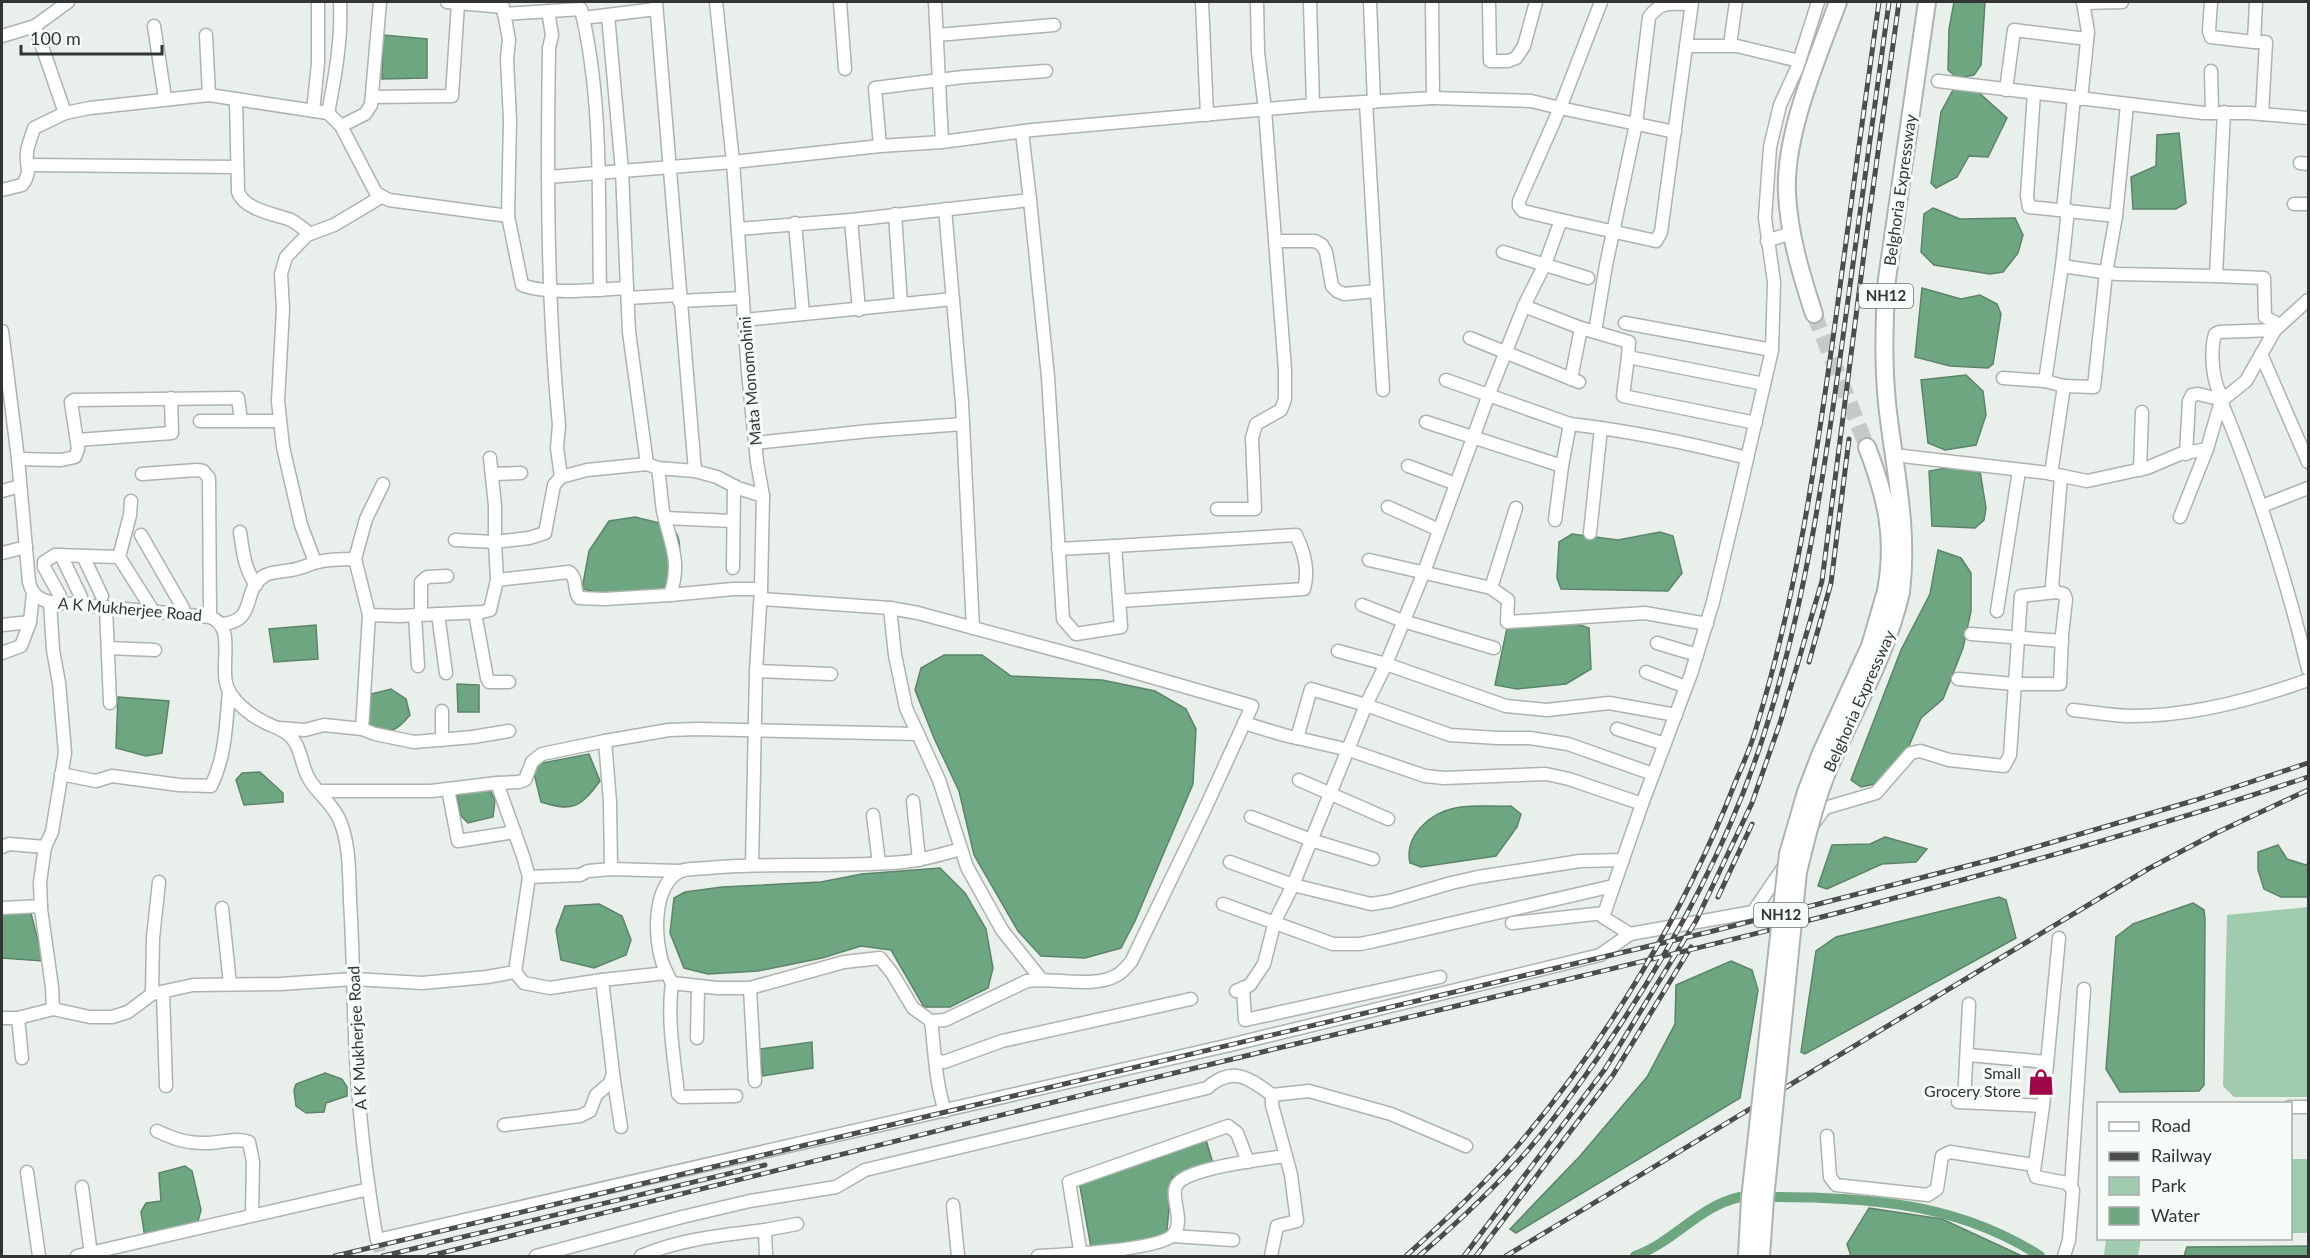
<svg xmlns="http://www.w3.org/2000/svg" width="2310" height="1258" font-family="Lato,sans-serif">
<rect width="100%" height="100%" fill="#e9efea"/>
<g fill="#a1cbae">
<path d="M2308,907V1097H2234L2223,1086L2227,915Z"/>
<rect x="2291" y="1159" width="17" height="74"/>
<path d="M2106,1239H2141L2138,1256H2104Z"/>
</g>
<g fill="#6ea681" stroke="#5c846a" stroke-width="1.5">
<path d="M1954,2H1985L1981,65L1974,75L1957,78L1948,70L1949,29Z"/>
<path d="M383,35L427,39V78L382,79Z"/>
<path d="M1954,88L1977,91L2007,118L1988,157L1969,156L1957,177L1936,188L1931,183L1941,112Z"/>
<path d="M2179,133L2186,203L2176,209H2133L2131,177L2156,166L2157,135Z"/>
<path d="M1933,208L1960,219L2015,218L2023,235L2018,253L2003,272L1990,274L1934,265L1921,252L1924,214Z"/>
<path d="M1922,288L1961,299L1980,295L1997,304L2001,314L1993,364L1988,368L1950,366L1915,357Z"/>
<path d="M1966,375L1983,391L1986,415L1976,445L1945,450L1928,443L1921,380Z"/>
<path d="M1969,464L1980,471L1986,508L1984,520L1975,528L1932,526L1929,471Z"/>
<path d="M635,517C646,520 658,522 668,526C692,537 672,579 667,598L630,599L582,589L589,551L609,521Z"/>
<path d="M1660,532L1673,536L1682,573L1668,591L1561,589L1557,578L1559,542L1572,534L1618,540Z"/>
<path d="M1938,550L1961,558L1971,573V611L1963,648L1943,699L1921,718L1908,748L1884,782L1861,787L1851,780L1901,650L1930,594Z"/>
<path d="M1571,622L1589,628L1591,669L1566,684L1517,689L1495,685L1507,628Z"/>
<path d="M316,625L318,659L274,662L269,629Z"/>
<path d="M944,655H982L1011,676L1102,680L1155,691L1186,709L1196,729L1193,784L1135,921L1121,948L1085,958L1041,956L1018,931L974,855L959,791L934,738L915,690L921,668Z"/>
<path d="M457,684L479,685V712H458Z"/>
<path d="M391,689L406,699L410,715C396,732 389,735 368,728L367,695Z"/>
<path d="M118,697L169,701L162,753L146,756L116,748Z"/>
<path d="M589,754L600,781C580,808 573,812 541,802L532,765Z"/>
<path d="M260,772L283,793V802L244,805L236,780L242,773Z"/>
<path d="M487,784L495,800L493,817L468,823L461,816L456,791Z"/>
<path d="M1511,806L1521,814L1517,827L1496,856L1421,867L1410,863C1404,836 1430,813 1455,808C1472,804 1493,807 1511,806Z"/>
<path d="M1885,837L1927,849L1916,862L1882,864L1827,889L1818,886L1832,845L1870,844Z"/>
<path d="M2278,845L2287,859L2306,865L2308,863V897H2281L2264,889L2258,870V852Z"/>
<path d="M940,868L965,893L986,929L993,968L988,988L950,1007H924L891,950L861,946L822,958L758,971L708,974L684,968L670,933L674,898L685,892L722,887L821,882L862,874Z"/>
<path d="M1999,897L2006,900L2016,938L1805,1054L1801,1052L1816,951L1836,937Z"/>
<path d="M2193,903L2204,910L2205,919L2204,1085L2199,1091L2120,1092L2106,1069L2116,937L2133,924Z"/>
<path d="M599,904L622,916L631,940L626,955L594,968L561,960L556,930L565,906Z"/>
<path d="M2,913H31L43,961L2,958Z"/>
<path d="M1731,961L1752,970L1758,990L1740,1098L1516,1233L1510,1229L1580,1156L1647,1077L1675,1024L1676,985Z"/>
<path d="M812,1042L813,1068L763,1076L760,1049Z"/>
<path d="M325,1073L342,1079L347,1087V1096L326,1103L324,1112L306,1113L296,1106L294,1090L296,1084Z"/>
<path d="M1206,1140L1214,1167L1172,1177L1166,1240L1092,1253L1079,1181Z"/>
<path d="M185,1166L192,1171L201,1210L197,1225L145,1238L141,1212L146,1203L161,1201L159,1173Z"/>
<path d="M1869,1208L1942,1219L2022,1256H1851L1847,1244Z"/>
<path d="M2308,1246V1256H2184L2187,1247Z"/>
</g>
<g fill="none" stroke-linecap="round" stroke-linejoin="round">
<path stroke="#6ea681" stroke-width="10" d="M1635,1256C1674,1242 1699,1206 1740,1197C1846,1197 1948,1196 2040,1256"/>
<path stroke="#c5cac6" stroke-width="12" stroke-dasharray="12 6" stroke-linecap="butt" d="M377,1240L381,1256"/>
<path stroke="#c5cac6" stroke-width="16" stroke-dasharray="16 8" stroke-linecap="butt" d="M1814,314L1867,447"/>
<defs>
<g id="minor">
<path d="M447,2L503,7L509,40L507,59L510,120L508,216L522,285C548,295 599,290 627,288L629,332L647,464"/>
<path d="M656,2L695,471"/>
<path d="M716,2L733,162L748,372L757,462L763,496L761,589L756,671L752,864"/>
<path d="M840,2L845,69"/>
<path d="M935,2L942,142"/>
<path d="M1202,2L1207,115"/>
<path d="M1310,2L1313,105"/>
<path d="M1370,2L1374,102"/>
<path d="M1489,2L1490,61H1508L1516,58L1524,46L1536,2"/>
<path d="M1601,2L1560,108L1675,132"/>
<path d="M2211,2L2209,31L2211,37L2254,42"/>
<path d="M2256,2L2254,42H2266L2262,114"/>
<path d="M2083,3L2122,2"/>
<path d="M548,11L552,35L549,48C547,174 547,300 559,425L557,448L561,477"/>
<path d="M504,14L581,9C603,100 598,197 600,290"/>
<path d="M608,15L622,171L627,288"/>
<path d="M583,18L656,9"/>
<path d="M35,26L65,113"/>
<path d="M154,26L165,98"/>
<path d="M206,35L209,95"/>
<path d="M937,35L1054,25"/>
<path d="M2,36L35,26L68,2"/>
<path d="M1730,45L1736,2"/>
<path d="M1686,46H1737L1799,61"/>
<path d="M2211,71L2212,113"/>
<path d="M1938,81L2203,113H2249L2308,118"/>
<path d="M2006,90L2014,30L2087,39"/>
<path d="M2034,93L2027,196L2029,207L2116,216"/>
<path d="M372,97L452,96L458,3"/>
<path d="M236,99L238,192C245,210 274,214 291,220C298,224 304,229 310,234"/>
<path d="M2081,99L2088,32L2083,2"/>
<path d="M313,111L318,63V2"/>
<path d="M328,113C335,77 342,39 340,2"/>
<path d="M341,126L365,114L371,105L380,2"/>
<path d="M880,146L875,88L963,77L1046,71"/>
<path d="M2300,163L2308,164"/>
<path d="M29,165L237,167"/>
<path d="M548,177L733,162L880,146L942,142L1032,130L1313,105L1433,98L1432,2"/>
<path d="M2,190L22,185C33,170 25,167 27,152C28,144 32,135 34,128L65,113L90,108L209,95L328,113L341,126L376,193L389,200L508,216"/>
<path d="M1030,200L1048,377L1063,619L1076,634L1121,627L1115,546L1296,535C1304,551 1309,571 1304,589L1119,601"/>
<path d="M2294,204H2308"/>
<path d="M945,209L962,403L973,628"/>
<path d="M2063,210L2074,98"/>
<path d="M895,214L901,304"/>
<path d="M851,220L859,310"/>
<path d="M1561,220L1656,241L1661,232L1692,2"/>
<path d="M795,223L803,314"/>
<path d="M738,229L851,220L1030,200L1022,132"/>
<path d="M1275,241H1315L1322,245L1326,252L1332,286L1337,291L1344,294L1377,291L1366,103"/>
<path d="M1767,241L1791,233"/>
<path d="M1503,252L1588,278"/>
<path d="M2062,266L2068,210"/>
<path d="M2216,276L2264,278L2265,317L2280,325"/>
<path d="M1377,291L1383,390"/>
<path d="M628,298L679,295"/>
<path d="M679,301L743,298"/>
<path d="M1524,306L1581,328L1629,342L1628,357"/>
<path d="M744,320L953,299"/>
<path d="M1625,323L1772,350"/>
<path d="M2,331L18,459L29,582C32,594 38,599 50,602L210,617C238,627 217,669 229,691C236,704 253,717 266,723C274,727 283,729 290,736C301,746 301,764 308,777C316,793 333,803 340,821C350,845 349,875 350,901C353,946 353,992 355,1037C358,1105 365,1173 377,1240L1230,1045L1600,955L1630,934L1603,917L1642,804L1691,674L1713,602L1738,498L1772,350L1774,282L1765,218L1770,147L1780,105L1797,68L1818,2"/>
<path d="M1595,332L1606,265L1636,124L1649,17C1662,0 1671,4 1691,4"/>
<path d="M1470,338L1579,382"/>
<path d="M2261,354L2308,462"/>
<path d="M2003,378L2045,381L2062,266L2117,274L2216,276L2224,112"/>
<path d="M1571,379L1581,328"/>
<path d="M1446,380L1570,424"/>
<path d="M2045,381L2064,386L2051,474"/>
<path d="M2064,386L2094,387L2106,273L2116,216L2127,105"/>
<path d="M2224,399C2212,386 2210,351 2215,334L2219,332L2275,330"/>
<path d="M2221,401C2257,488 2286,577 2308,669"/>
<path d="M200,421H280"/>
<path d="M1426,422L1562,466"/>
<path d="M1756,423L1623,396L1628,357L1764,384"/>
<path d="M77,440L172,433L171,398"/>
<path d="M755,443L869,431L963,424"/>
<path d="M2186,454L2189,401L2192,395L2198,394L2223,400"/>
<path d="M1894,455L2048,473L2087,481L2147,468L2180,454L2207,449L2221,401L2246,381L2275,330L2308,300"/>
<path d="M18,459L61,460L75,457L78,449L71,402L74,400L238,398L241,421"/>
<path d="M1408,466L1456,484"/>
<path d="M2140,470L2142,412"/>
<path d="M142,474L197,470L203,471L209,478L210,617"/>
<path d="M492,474L521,473"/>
<path d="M2,491L20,486"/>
<path d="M131,501L130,515L119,557L153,611"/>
<path d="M2262,506L2308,488"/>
<path d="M1388,507L1439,530"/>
<path d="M1217,509H1255L1252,438L1256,424L1281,410L1285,399V370L1265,110L1258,52L1257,2"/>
<path d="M2180,517L2207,449"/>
<path d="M665,518L733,521"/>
<path d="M1555,520L1562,466L1570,424C1630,431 1689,443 1747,458"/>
<path d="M240,532C243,551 244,568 256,585"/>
<path d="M1590,533L1601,428"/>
<path d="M141,535L183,608L184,614"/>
<path d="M455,540L495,542V506L490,458"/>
<path d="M1058,549L1115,546"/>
<path d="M2,553L26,547"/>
<path d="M61,555L81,597"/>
<path d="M83,556L102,596"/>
<path d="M355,559L366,519L383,484"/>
<path d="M1369,560L1491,588L1508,600L1507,622L1645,613L1707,624"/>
<path d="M315,562L301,525L283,447L278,401L283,309L281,274L286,257L307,235L334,225L381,197"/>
<path d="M733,568L734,486"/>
<path d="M497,580L569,572C578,578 573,590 579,598L605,599L670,595C682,561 670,543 663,511C661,497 660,482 658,468"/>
<path d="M1491,588L1516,508"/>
<path d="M670,595L733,589H761"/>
<path d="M60,596L44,567V562L55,555L119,557"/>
<path d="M761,599L890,608L918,613L1085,658L1252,706L1204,811L1131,962C1127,966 1122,973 1117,975C1095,989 1053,977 1027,981L945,1020L931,1021L913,1008L892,973L880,958L844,962L750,988H717L672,983C668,975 663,967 661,958C655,933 653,890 677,873C684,868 699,869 708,868C773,862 838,868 903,862C923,860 942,854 961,849"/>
<path d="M50,602L53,650L59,683L65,753L52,832L45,847L40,882L41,909L52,987L53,1009"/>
<path d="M1362,605L1403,621L1494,648"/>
<path d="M106,607L110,703"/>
<path d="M890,608L895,655L906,708L939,780L967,867L1002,930L1041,979"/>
<path d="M1997,611L2019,471"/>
<path d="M475,613L487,678L489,682H509"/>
<path d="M438,614L446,673"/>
<path d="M415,615L418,666"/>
<path d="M421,615V582L427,577L447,576"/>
<path d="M222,624C258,621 241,590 264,576C272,571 283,572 291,570C301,569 309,564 318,562C330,559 343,559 355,559L369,615L399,616L482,612L490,610L497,580L495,542L529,538L545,533L554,485L561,477L587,470L647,464L658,468L695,471L717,477L738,488L763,496"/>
<path d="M2,625L30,622"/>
<path d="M1971,634L2062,641"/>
<path d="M1657,643L1697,655"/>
<path d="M108,648L155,650"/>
<path d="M1338,651L1386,664L1506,706L1547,710L1609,703L1676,715"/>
<path d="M2,653L21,646L30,622L33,593"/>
<path d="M756,671L831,674"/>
<path d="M1646,672L1686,687"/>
<path d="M1958,679L2014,684H2060L2062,635L2066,599L2064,594L2056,592L2052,586L2061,477"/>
<path d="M2073,710C2093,712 2113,716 2133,716C2190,716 2255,699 2308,680"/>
<path d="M442,711V740"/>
<path d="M1244,723L1284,735L1349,750L1425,776L1444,778L1546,774L1569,779L1642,804"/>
<path d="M279,728L305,730L324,725L362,729L375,734L414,742L473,737L509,731"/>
<path d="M362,729L369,615"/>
<path d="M1617,729L1665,744"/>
<path d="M1297,738L1311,689L1366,705L1450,735L1498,738H1530L1568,744L1653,774"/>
<path d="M605,741L669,730L697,729L918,734"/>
<path d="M61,774L96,781L112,776L179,785L211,786C226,756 226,723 229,691"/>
<path d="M1299,780L1388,819"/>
<path d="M497,783L519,782L525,780L532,762L542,754L605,741L610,802L611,869"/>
<path d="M448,789L458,841L515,832"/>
<path d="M319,791H431L497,783L523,856L529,877"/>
<path d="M913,801L919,860"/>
<path d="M873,815L879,863"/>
<path d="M1251,817L1314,841L1373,859"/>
<path d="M1814,823L1825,808L1876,793L1911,753L1920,751L1949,760L2004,766L2010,755L2021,596L2056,592"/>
<path d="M2,847L9,844L45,847"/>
<path d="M1230,862L1293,885L1371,904L1390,901L1451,883L1478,877L1580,861L1623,860"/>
<path d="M1223,904L1333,944H1360L1375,941L1613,886"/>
<path d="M2,908L41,906"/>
<path d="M222,908L230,984"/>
<path d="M1512,923L1604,913"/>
<path d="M1630,934L1753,912L1785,865"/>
<path d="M2059,938L2043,1106L2034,1171L2036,1177L2067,1183L2073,1190L2069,1240L2064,1256"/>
<path d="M515,972L524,983L550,988L602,980"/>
<path d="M672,983C667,1020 674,1057 678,1094L681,1097L736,1096"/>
<path d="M750,988L755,1081"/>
<path d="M1243,988L1245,1020L1440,977"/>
<path d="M1236,991L1250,985L1264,964L1275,921L1293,885L1366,705L1386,664L1424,572L1489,394L1524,306L1545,264L1561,220L1523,211L1519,206V201L1560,108L1531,101L1433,98"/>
<path d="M163,992L166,1086"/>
<path d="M152,994L153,938L159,882"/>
<path d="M2,1018H18L53,1009L90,1017H112L128,1012L152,994L193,985L280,984L354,979L422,983L487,977L515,972L529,877L580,875L588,871L611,869L679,871"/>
<path d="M18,1018L22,1058"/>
<path d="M931,1021C935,1052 935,1081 945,1111"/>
<path d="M697,1038L698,986"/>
<path d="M1968,1055L2047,1062"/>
<path d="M936,1060L944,1062L1002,1041L1191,999"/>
<path d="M613,1074L621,1127"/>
<path d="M1958,1102L2043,1106"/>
<path d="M1964,1102L1969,1004"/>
<path d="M2290,1107H2308"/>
<path d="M504,1125L580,1116L590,1111L596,1095L610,1083L613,1073L602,980L666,973"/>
<path d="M157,1131C174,1139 188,1144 207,1143C220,1143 237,1137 249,1142L253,1162L252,1215"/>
<path d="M1827,1136L1830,1177L1836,1185L1845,1186L1928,1195L1937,1189L1942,1156L1950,1152L2034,1165"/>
<path d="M27,1172L39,1256"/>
<path d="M82,1187L91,1254"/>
<path d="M2071,1187L2084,989"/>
<path d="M953,1205L958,1256"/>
<path d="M1173,1236L1233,1240"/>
<path d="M77,1256L369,1189"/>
<path d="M536,1256L682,1217L750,1201L836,1187L865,1170L1207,1088C1232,1066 1248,1077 1272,1095"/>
<path d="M641,1256C680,1239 723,1235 765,1230"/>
<path d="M766,1256L765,1230L797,1224"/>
<path d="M1038,1256C1062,1255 1159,1250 1173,1235C1184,1224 1173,1202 1175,1190C1176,1185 1179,1181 1183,1179C1202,1167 1262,1159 1286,1156L1272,1105V1095L1309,1091L1391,1114L1466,1146"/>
<path d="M1081,1256L1069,1182L1228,1126L1237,1133L1248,1162"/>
<path d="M1271,1256L1277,1226L1297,1221L1291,1175L1286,1156"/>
</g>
<g id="highway">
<path d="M1814,314C1801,274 1789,235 1787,193C1784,134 1818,57 1838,2"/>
<path d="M1867,447C1886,497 1896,537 1886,591"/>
<path d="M1901,592C1909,526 1894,468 1887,403C1883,362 1884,320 1887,279L1927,2"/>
</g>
</defs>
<use href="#minor" stroke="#adb3af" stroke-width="15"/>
<use href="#highway" stroke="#adb3af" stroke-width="20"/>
<use href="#minor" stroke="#fff" stroke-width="12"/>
<use href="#highway" stroke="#fff" stroke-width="16"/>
<defs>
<g id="rail">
<path d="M1809,662L1831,583L1849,439"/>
<path d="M1718,897L1752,824"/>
<path d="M335,1256L1709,932L1998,858L2196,800L2308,763"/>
<path d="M383,1256L765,1165"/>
<path d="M429,1256C716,1186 1003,1113 1291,1045C1632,964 1975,887 2308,777"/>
<path d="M1406,1256C1444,1221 1485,1184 1519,1144C1608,1039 1685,912 1735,783C1743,764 1752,745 1757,725C1797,595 1816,459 1835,324C1849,217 1864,109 1879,2"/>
<path d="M1419,1256C1457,1223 1495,1188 1528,1150C1564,1108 1595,1063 1626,1016C1684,927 1733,833 1765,731C1805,606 1824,474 1842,344C1857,230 1873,116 1889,2"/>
<path d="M1464,1256L1605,1069L1696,921L1752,803L1781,720L1822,581L1866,238L1899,2"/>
<path d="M1476,1256L1613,1075L1691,947"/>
<path d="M1506,1256L2148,869L2216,833L2308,790"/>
</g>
</defs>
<use href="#rail" stroke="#4b4e4c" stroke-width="5"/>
<use href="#rail" stroke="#f6fcf8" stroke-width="3" stroke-dasharray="9" stroke-linecap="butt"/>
<defs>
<g id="highway-bridge">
<path d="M1747,1256L1750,1199L1788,854L1806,792L1821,753L1870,646L1886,591"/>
<path d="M1761,1256L1765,1199L1798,872C1806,839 1814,806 1826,775C1852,712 1886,658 1901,592"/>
</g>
</defs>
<use href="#highway-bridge" stroke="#adb3af" stroke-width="20" stroke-linecap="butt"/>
<use href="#highway-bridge" stroke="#fff" stroke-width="16"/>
</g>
<defs>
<symbol id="shop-bare" viewBox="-9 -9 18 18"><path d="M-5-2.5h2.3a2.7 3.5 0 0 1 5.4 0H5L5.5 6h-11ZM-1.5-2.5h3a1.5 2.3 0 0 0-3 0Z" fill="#a0074a" stroke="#f6fcf8" stroke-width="2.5" paint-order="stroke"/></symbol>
</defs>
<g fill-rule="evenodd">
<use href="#shop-bare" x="2022" y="1063" width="38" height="38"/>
</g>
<g text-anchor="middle" stroke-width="6" stroke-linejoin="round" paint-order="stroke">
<g fill="#f6fcf8" stroke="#6e716f" stroke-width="1.5">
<rect x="1859" y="284" width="54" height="24" rx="4.5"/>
<rect x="1754" y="903" width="54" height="24" rx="4.5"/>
</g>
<g font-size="15" font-weight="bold" fill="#333534">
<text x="1886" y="301">NH12</text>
<text x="1781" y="920">NH12</text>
</g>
<g font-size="16" fill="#333534" stroke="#f6fcf8">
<text transform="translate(1900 190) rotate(-82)" y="6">Belghoria Expressway</text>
<text transform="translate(750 381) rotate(-95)" y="6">Mata Monomohini</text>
<text transform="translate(130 609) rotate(5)" y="6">A K Mukherjee Road</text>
<text transform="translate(1859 701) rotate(-66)" y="6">Belghoria Expressway</text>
<text transform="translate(357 1038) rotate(-93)" y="6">A K Mukherjee Road</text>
</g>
<g font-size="16" fill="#333534" stroke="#f6fcf8" text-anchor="end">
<text x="2021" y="1079">Small<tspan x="2021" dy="18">Grocery Store</tspan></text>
</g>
</g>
<rect width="2310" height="1258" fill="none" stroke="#333534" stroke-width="6"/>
<rect x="2097" y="1102" width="195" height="138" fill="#f6fcf8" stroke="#a8acaa" stroke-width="1.5"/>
<rect x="2109" y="1122" width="30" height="9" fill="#ffffff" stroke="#a8acaa" stroke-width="1.5"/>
<text x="2151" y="1132" font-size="18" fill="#333534">Road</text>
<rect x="2109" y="1152" width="30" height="9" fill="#4b4e4c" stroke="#a8acaa" stroke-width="1.5"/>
<text x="2151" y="1162" font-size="18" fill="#333534">Railway</text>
<rect x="2109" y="1177" width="30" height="18" fill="#a1cbae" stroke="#a8acaa" stroke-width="1.5"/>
<text x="2151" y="1192" font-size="18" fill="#333534">Park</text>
<rect x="2109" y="1207" width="30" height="18" fill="#6ea681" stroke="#a8acaa" stroke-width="1.5"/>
<text x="2151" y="1222" font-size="18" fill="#333534">Water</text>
<path d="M21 45v9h141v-9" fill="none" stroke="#333534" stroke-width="3"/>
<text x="30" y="45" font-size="18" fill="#333534" stroke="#f6fcf8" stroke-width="4.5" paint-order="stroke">100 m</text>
</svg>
